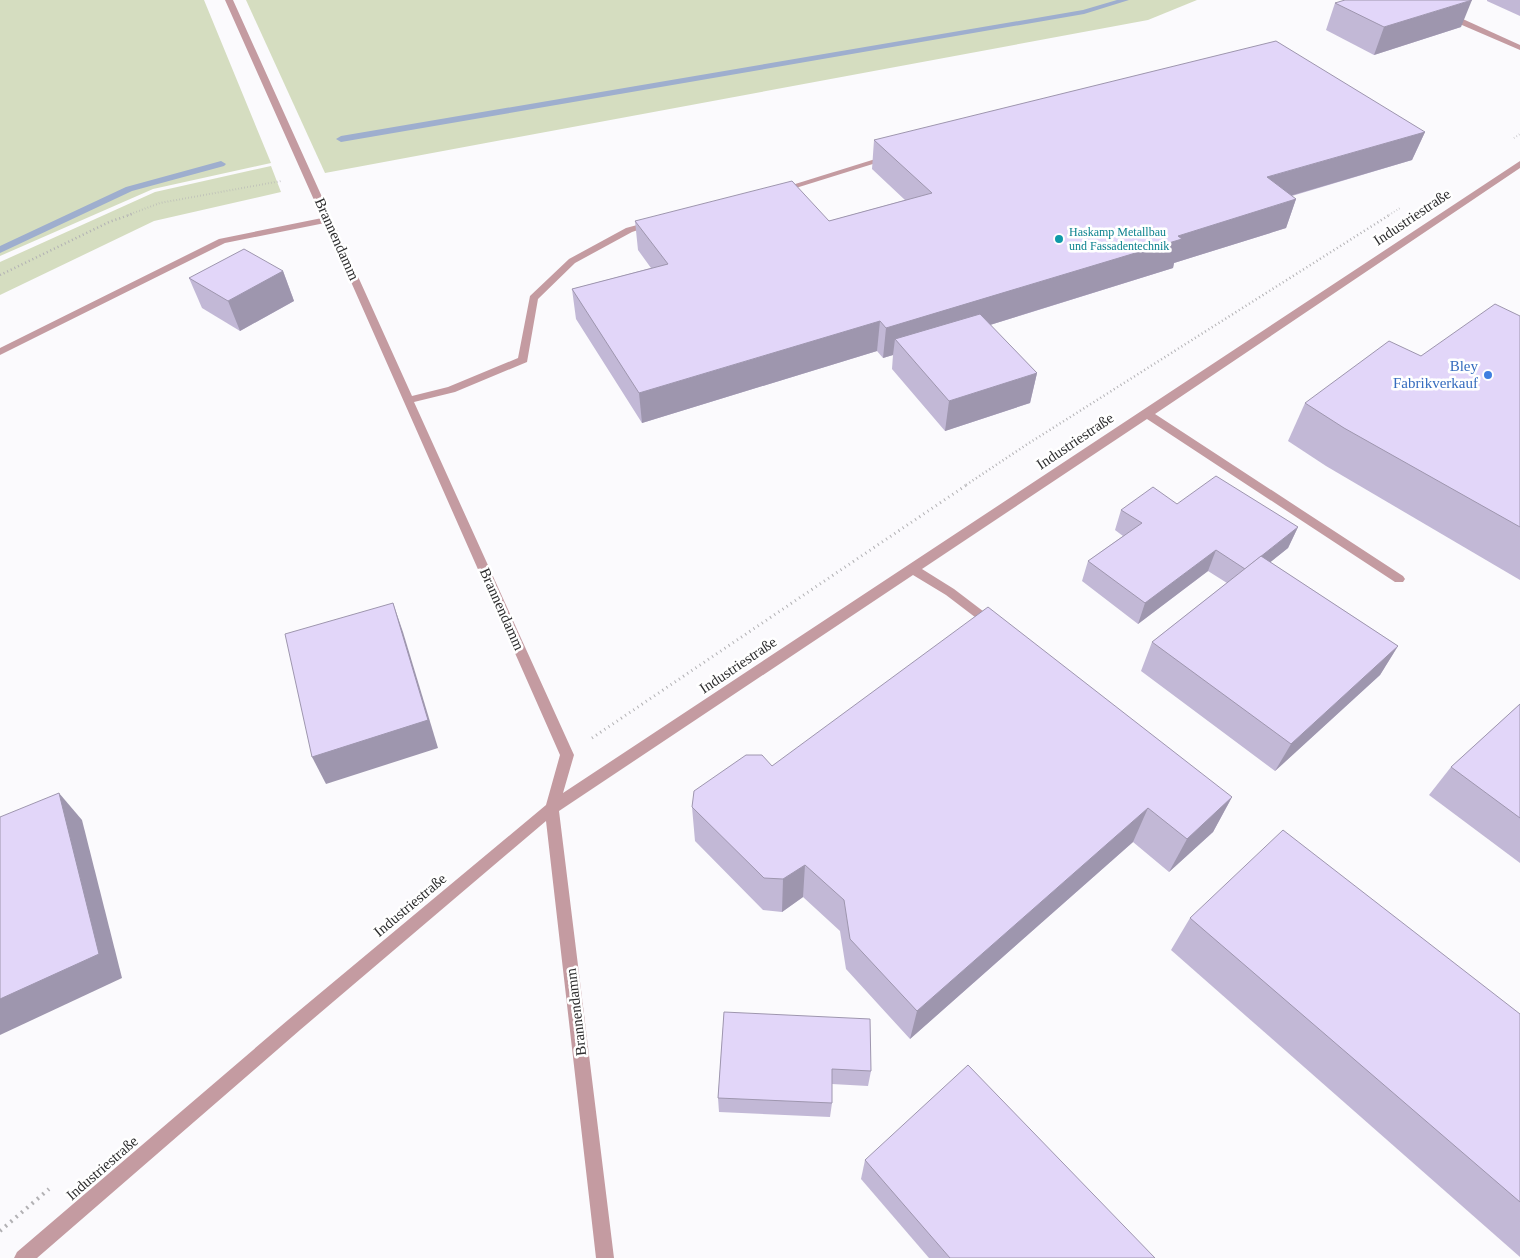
<svg xmlns="http://www.w3.org/2000/svg" width="1520" height="1258" font-family="Georgia,serif">
<rect width="100%" height="100%" fill="#fbfafd"/>
<g fill="#d5ddc0">
<path d="M0,0H204L271,163L153,189L0,256Z"/>
<path d="M246,0H1197L1148,20L325,173Z"/>
<path d="M271,166L281,192L154,221L0,295V262L155,192Z"/>
</g>
<g fill="none" stroke-linecap="round" stroke-linejoin="round">
<g fill="#9eaece" fill-rule="evenodd">
<path d="M1117,0H1129L1084,14L341,142L336,139L341,136L1083,10Z"/>
<path d="M221,161L226,164L224,166L132,191L0,253V246L126,187Z"/>
</g>
<g stroke="#b2b1b4" stroke-width="2" stroke-dasharray="0.5 2.5" stroke-linecap="butt">
<path d="M1514,138L1520,134"/>
<path d="M128,215L160,203L281,181"/>
<path d="M1389,215L1400,208"/>
</g>
<g stroke="#b2b1b4" stroke-width="2.5" stroke-dasharray="1 3" stroke-linecap="butt">
<path d="M0,275L109,222L132,214"/>
<path d="M966,485L1026,445L1391,214"/>
</g>
<path stroke="#b2b1b4" stroke-width="3" stroke-dasharray="1 4" stroke-linecap="butt" d="M592,738L968,484"/>
<path stroke="#b2b1b4" stroke-width="4" stroke-dasharray="2 5" stroke-linecap="butt" d="M0,1231L49,1189"/>
<g fill="#c49ba1" fill-rule="evenodd">
<path d="M225,0H233L412,396L448,387L518,358L530,296L569,259L626,228L652,221L656,224L632,232L575,263L538,299L527,362L455,392L414,402L574,755L563,793L1520,161V168L1155,414L1403,576L1405,579L1403,582H1395L1147,419L922,569L954,589L996,621L998,624L996,627H988L946,595L913,575L559,811L614,1258H596L546,821L300,1030L37,1258H14L17,1252L288,1020L546,805L560,755L325,223L225,243L0,355V348L219,239L322,218Z"/>
<path d="M1448,15H1454L1520,45V50L1448,19Z"/>
<path d="M885,156L892,158L783,192L776,190Z"/>
</g>
</g>
<g fill="#c2b8d6">
<path d="M1487,0H1520V16L1487,1Z"/>
<path d="M1335,3L1461,27L1374,55L1326,30Z"/>
<path d="M1425,132L1412,160L1292,196L1296,199L1286,228L1174,263L1173,268L990,325L1037,373L1030,403L945,431L892,369L893,355L883,358L877,351L642,423L576,319L572,289L651,268L638,250L635,221H829L905,200L872,169L874,140Z"/>
<path d="M283,271L294,301L240,331L202,308L189,278Z"/>
<path d="M1520,316V580L1326,466L1288,441L1305,403Z"/>
<path d="M1177,504L1298,527L1288,548L1270,562L1398,646L1380,675L1275,771L1141,671L1152,642L1227,583L1208,571L1138,624L1082,581L1088,561L1123,536L1115,530L1121,510Z"/>
<path d="M1520,704V863L1429,795L1451,767Z"/>
<path d="M772,766L1232,797L1213,832L1169,872L1133,842L910,1039L846,969L840,931L803,897L782,912L763,910L695,841L692,807Z"/>
<path d="M1190,918L1520,1014V1257L1171,950Z"/>
<path d="M724,1012L871,1071L868,1086L832,1084V1103L830,1117L719,1112L718,1098Z"/>
<path d="M865,1160L1155,1258H929L861,1179Z"/>
</g>
<g fill="#9e96ae">
<path d="M1472,0L1461,27L1374,55L1384,27Z"/>
<path d="M1425,132L1412,160L1256,206L1267,177Z"/>
<path d="M1296,199L1286,228L1174,263L1173,268L906,351L895,339L893,355L883,358L886,328L1178,236Z"/>
<path d="M283,271L294,301L240,331L228,301Z"/>
<path d="M880,321L877,351L642,423L639,393Z"/>
<path d="M1037,373L1030,403L945,431L949,401Z"/>
<path d="M1298,527L1288,548L1236,590L1245,569Z"/>
<path d="M1216,550L1208,571L1138,624L1145,603Z"/>
<path d="M393,603L403,632L438,748L326,784L312,757Z"/>
<path d="M1398,646L1380,675L1275,771L1291,744Z"/>
<path d="M59,793L82,820L122,978L0,1035V999Z"/>
<path d="M1232,797L1213,832L1169,872L1187,839Z"/>
<path d="M1148,808L1133,842L910,1039L917,1011Z"/>
<path d="M805,865L803,897L782,912L783,879Z"/>
</g>
<g fill="#e2d6f9" stroke="#9e96ae">
<path d="M1345,0H1472L1384,27L1335,3Z"/>
<path d="M1276,41L1425,132L1267,177L1296,199L1178,236L1182,239L886,328L880,321L639,393L572,289L668,264L635,221L792,181L829,221L932,193L874,140Z"/>
<path d="M244,249L283,271L228,301L189,278Z"/>
<path d="M1495,304L1520,316V527L1344,428L1305,403L1389,341L1421,356Z"/>
<path d="M980,314L1037,373L949,401L895,339Z"/>
<path d="M1216,476L1298,527L1245,569L1216,550L1145,603L1088,561L1142,523L1121,510L1153,487L1177,504Z"/>
<path d="M1261,556L1398,646L1291,744L1152,642Z"/>
<path d="M393,603L428,720L312,757L285,634Z"/>
<path d="M988,607L1232,797L1187,839L1148,808L917,1011L850,939L844,900L805,865L783,879L764,878L692,807L694,791L746,755H762L772,766Z"/>
<path d="M1520,704V818L1451,767Z"/>
<path d="M59,793L99,954L0,999V817Z"/>
<path d="M1283,830L1520,1014V1202L1190,918Z"/>
<path d="M724,1012L870,1019L871,1071L832,1069V1103L718,1098Z"/>
<path d="M968,1065L1155,1258H950L865,1160Z"/>
</g>
<circle fill="#0f9aa8" stroke="#fff" stroke-width="2" cx="1059" cy="239" r="5"/>
<circle fill="#3f7fe0" stroke="#fff" stroke-width="2" cx="1488" cy="375" r="5"/>
<g text-anchor="middle" stroke-width="5" stroke-linejoin="round" paint-order="stroke">
<g font-size="12" fill="#0d838f" stroke="#fff" text-anchor="start">
<text x="1069" y="236">Haskamp Metallbau<tspan x="1069" dy="14">und Fassadentechnik</tspan></text>
</g>
<g font-size="15" fill="#2e2e2f" stroke="#fff">
<text transform="translate(1412 217) rotate(-34)" y="5">Industriestraße</text>
<text transform="translate(337 239) rotate(66)" y="5">Brannendamm</text>
<text transform="translate(1075 441) rotate(-34)" y="5">Industriestraße</text>
<text transform="translate(502 609) rotate(66)" y="5">Brannendamm</text>
<text transform="translate(738 665) rotate(-34)" y="5">Industriestraße</text>
<text transform="translate(410 905) rotate(-40)" y="5">Industriestraße</text>
<text transform="translate(576 1012) rotate(-97)" y="5">Brannendamm</text>
<text transform="translate(102 1168) rotate(-41)" y="5">Industriestraße</text>
</g>
<g font-size="15" fill="#366cbe" stroke="#fff" text-anchor="end">
<text x="1478" y="371">Bley<tspan x="1478" dy="17">Fabrikverkauf</tspan></text>
</g>
</g>
</svg>
